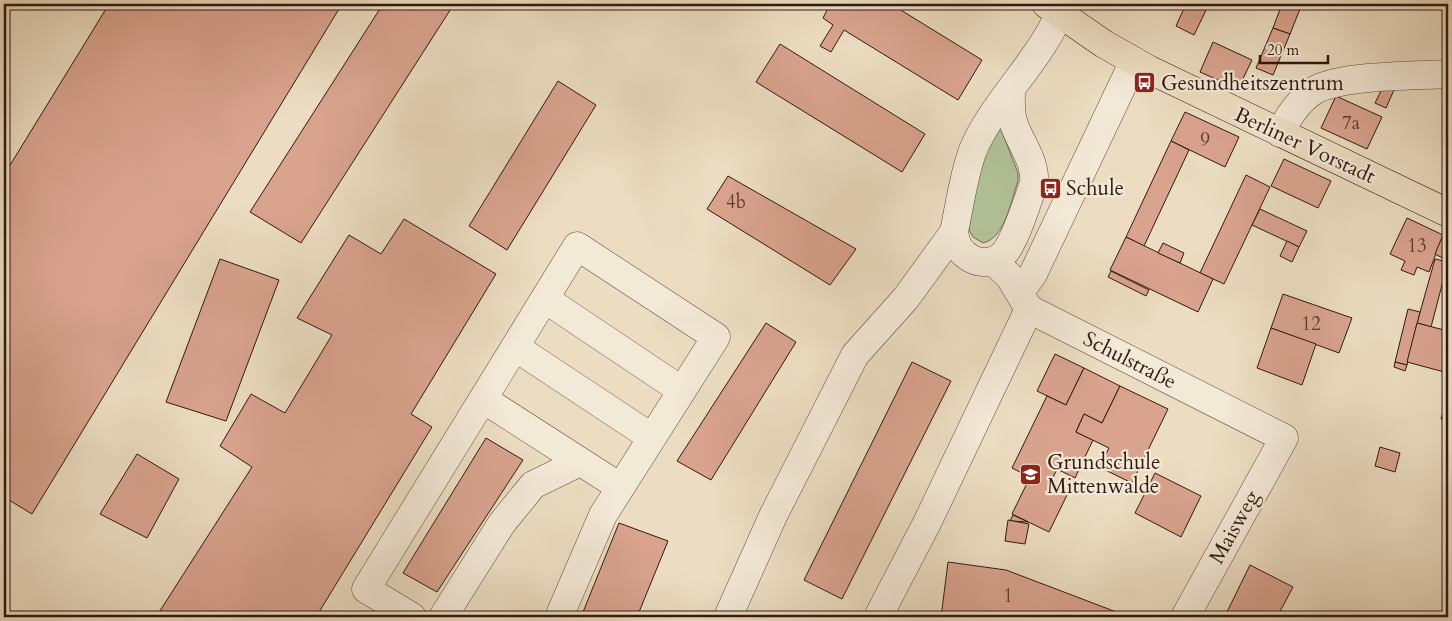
<svg xmlns="http://www.w3.org/2000/svg" width="1452" height="621" font-family="Cardo,serif">
<rect width="100%" height="100%" fill="#ecddc2"/>
<filter id="stains"><feTurbulence type="fractalNoise" baseFrequency=".004" numOctaves="4"/><feColorMatrix values="0 0 0 0 .2 0 0 0 0 .09 0 0 0 0 .02 0 0 0 .5 -.17"/></filter>
<radialGradient id="worn" r=".72"><stop offset=".6" stop-color="#630" stop-opacity="0"/><stop offset="1" stop-color="#630" stop-opacity=".3"/></radialGradient>
<path fill="#b2c298" stroke="#716e54" d="M1001,129L1018,173V181C1011,201 1005,238 983,243L973,237L969,230C972,207 977,138 1001,129Z"/>
<g fill="#d9a38e" stroke="#30190f">
<path d="M109,4H342L32,514L4,497V175Z"/>
<path d="M383,4H454L301,243L250,212Z"/>
<path d="M830,4H891L982,60L958,100L844,30L831,52L820,46L833,25L823,18Z"/>
<path d="M1186,4H1209L1194,35L1176,26Z"/>
<path d="M1282,4H1302L1290,34L1273,28Z"/>
<path d="M1273,28L1290,34L1273,75L1256,68Z"/>
<path d="M1213,42L1252,60L1238,89L1200,72Z"/>
<path d="M780,44L925,134L902,172L756,82Z"/>
<path d="M558,81L596,105L507,250L469,226Z"/>
<path d="M1384,85L1394,90L1386,108L1375,103Z"/>
<path d="M1336,96L1382,117L1367,149L1321,128Z"/>
<path d="M1185,112L1239,137L1225,167L1171,141Z"/>
<path d="M1171,141L1189,150L1144,246L1126,237Z"/>
<path d="M1284,159L1331,181L1318,208L1271,186Z"/>
<path d="M1246,175L1270,187L1224,284L1200,273Z"/>
<path d="M728,176L856,249L830,285L707,209Z"/>
<path d="M1260,209L1307,231L1299,247L1252,225Z"/>
<path d="M1407,218L1443,235L1429,272L1417,267L1414,275L1401,270L1405,261L1390,254Z"/>
<path d="M404,219L496,274L411,414L432,427L316,617H156L252,467L220,446L251,394L285,413L332,335L297,318L349,235L381,254Z"/>
<path d="M1443,235L1448,237V261L1435,254Z"/>
<path d="M1126,237L1213,279L1198,312L1110,270Z"/>
<path d="M1287,241L1299,247L1292,262L1280,256Z"/>
<path d="M1163,243L1184,253L1180,263L1158,253Z"/>
<path d="M220,259L279,280L226,421L166,402Z"/>
<path d="M1435,259L1448,262L1431,327L1417,323Z"/>
<path d="M1111,271L1149,290L1146,296L1108,277Z"/>
<path d="M1283,294L1352,318L1339,353L1271,328Z"/>
<path d="M1408,309L1420,312L1407,365L1395,362Z"/>
<path d="M766,323L796,342L711,480L677,461Z"/>
<path d="M1417,323L1448,331V373L1407,362Z"/>
<path d="M1271,328L1316,344L1302,385L1257,368Z"/>
<path d="M1055,354L1084,368L1066,405L1037,391Z"/>
<path d="M912,362L951,381L842,599L804,580Z"/>
<path d="M1395,362L1407,365L1405,371L1394,367Z"/>
<path d="M1084,368L1120,386L1102,423L1084,414L1076,432L1093,440L1075,478L1057,469L1049,486L1067,495L1049,532L1012,514L1030,477L1012,468L1047,396L1066,405Z"/>
<path d="M1120,386L1168,409L1132,483L1099,467L1109,448L1076,432L1084,414L1102,423Z"/>
<path d="M1447,395H1448V421L1441,419Z"/>
<path d="M486,438L523,460L437,592L403,573Z"/>
<path d="M1380,447L1400,453L1395,472L1375,466Z"/>
<path d="M137,454L179,479L147,538L100,514Z"/>
<path d="M1155,473L1201,496L1181,537L1135,513Z"/>
<path d="M1013,515L1028,522L1010,521Z"/>
<path d="M1008,520L1029,524L1025,544L1005,541Z"/>
<path d="M619,523L668,541L637,617H639H581Z"/>
<path d="M948,562L1006,570L1119,613L1117,617H941Z"/>
<path d="M1250,565L1293,587L1277,617H1232L1226,614Z"/>
</g>
<g fill="none" stroke-linecap="round" stroke-linejoin="round">
<defs>
<g id="minor">
<path d="M1011,90C1011,99 1010,112 1013,121C1019,142 1036,160 1034,183C1027,202 1017,236 1006,251C999,262 983,265 972,259C960,253 956,245 954,232C959,208 964,173 973,150C994,100 1046,55 1063,4"/>
<path d="M1280,133C1288,117 1300,98 1317,89C1346,75 1415,76 1448,74"/>
<path d="M993,261L1009,276L1029,309L1284,438L1185,617"/>
<path d="M1020,292L1033,274L1134,61"/>
<path d="M545,299L681,390"/>
<path d="M515,347L651,437"/>
<path d="M483,399L620,487"/>
<path d="M412,617L366,589L577,246L716,337L603,515L559,617"/>
<path d="M443,617L502,523L533,485L580,462"/>
<path d="M728,617L773,516L855,355L906,298L954,232"/>
<path d="M878,617L927,523L1029,309"/>
</g>
<path id="major" d="M1046,4L1104,44L1148,69L1448,213"/>
</defs>
<use href="#minor" stroke="#5f4a3c" stroke-width="29"/>
<use href="#major" stroke="#30190f" stroke-width="29"/>
<use href="#minor" stroke="#f3e9d7" stroke-width="28"/>
<use href="#major" stroke="#ecddc2" stroke-width="28"/>
</g>
<defs>
<symbol id="bus-square" viewBox="-11 -11 22 22"><rect x="-9" y="-9" width="18" height="18" rx="4" fill="#8f2418" stroke="#f3e9d7"/><path d="M-5-6H5V4H4V6H2V4H-2V6H-4V4H-5ZM-3.5-4V0h7V-4ZM-3.5 1.2v1.5H-2V1.2ZM2 1.2v1.5H3.5V1.2Z" fill="#fff"/></symbol>
<symbol id="school-square" viewBox="-11 -11 22 22"><rect x="-9" y="-9" width="18" height="18" rx="4" fill="#8f2418" stroke="#f3e9d7"/><path d="M0-5L7-2L0 1L-7-2ZM-4 1L0 2.5L4 1V4Q0 6-4 4Z" fill="#fff"/></symbol>
</defs>
<g fill-rule="evenodd">
<use href="#bus-square" x="1132" y="70" width="25" height="25"/>
<use href="#bus-square" x="1038" y="176" width="25" height="25"/>
<use href="#school-square" x="1018" y="462" width="25" height="25"/>
</g>
<g text-anchor="middle" stroke-width="4.5" stroke-linejoin="round" paint-order="stroke">
<g font-size="19" fill="#5a3c2f">
<text x="1351" y="129">7a</text>
<text x="1205" y="146">9</text>
<text x="736" y="208">4b</text>
<text x="1417" y="252">13</text>
<text x="1311" y="330">12</text>
<text x="1008" y="602">1</text>
</g>
<g font-size="21" fill="#30190f" stroke="#f3e9d7" text-anchor="start">
<text x="1161" y="90">Gesundheitszentrum</text>
<text x="1066" y="195">Schule</text>
<text x="1047" y="469">Grundschule<tspan x="1047" dy="24">Mittenwalde</tspan></text>
</g>
<g font-size="21" fill="#30190f" stroke="#f3e9d7">
<text transform="translate(1305 145) rotate(25)" y="7">Berliner Vorstadt</text>
<text transform="translate(1130 360) rotate(27)" y="7">Schulstraße</text>
<text transform="translate(1234 527) rotate(-61)" y="7">Maisweg</text>
</g>
</g>
<rect width="1452" height="621" fill="none" stroke="#ecddc2" stroke-width="20"/>
<rect x="5" y="5" width="1442" height="611" fill="none" stroke="#30190f" stroke-width="2.5"/>
<rect x="10" y="10" width="1432" height="601" fill="none" stroke="#30190f"/>
<path d="M1260 55v8h68v-8" fill="none" stroke="#30190f" stroke-width="2.5"/>
<text x="1267" y="55" font-size="15" fill="#30190f" stroke="#f3e9d7" stroke-width="4" paint-order="stroke">20 m</text>
<rect width="100%" height="100%" filter="url(#stains)"/>
<rect width="100%" height="100%" fill="url(#worn)"/>
</svg>
